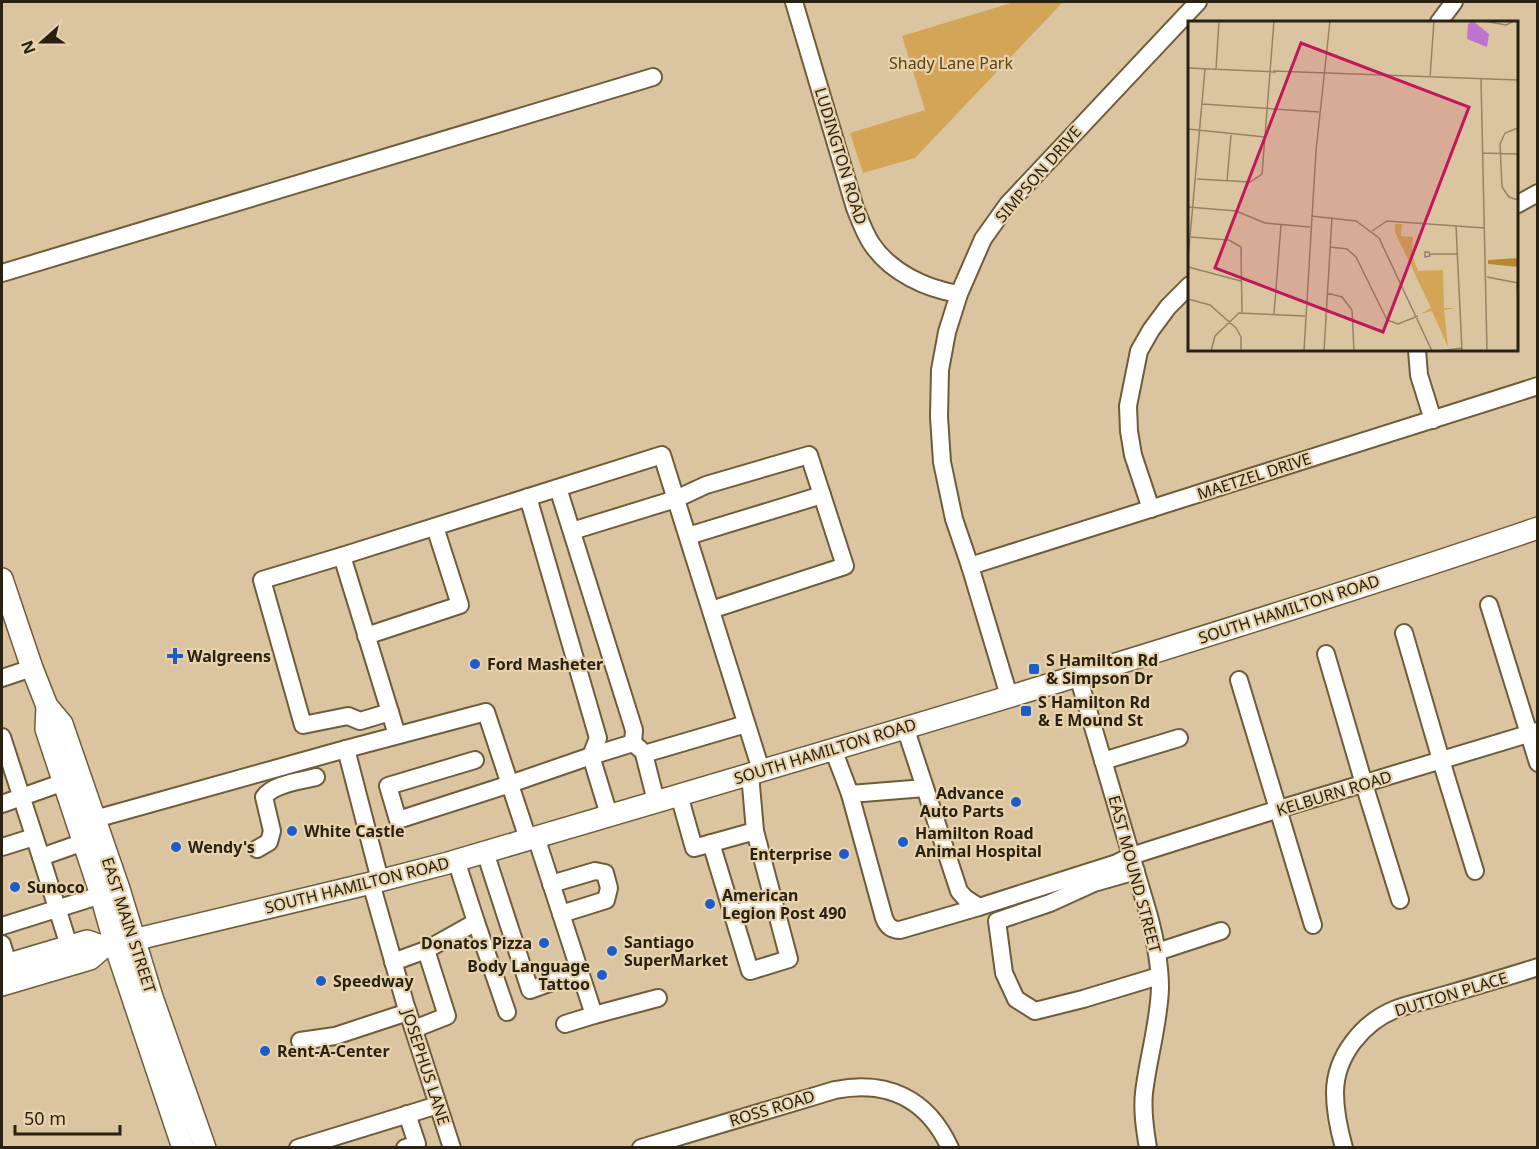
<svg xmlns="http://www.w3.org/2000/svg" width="1539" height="1149" font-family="'Noto Sans',sans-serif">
<rect width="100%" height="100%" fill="#dbc5a0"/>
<path fill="#d3a657" d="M1013,2H1063L915,158L863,173L850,133L925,110L902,36L1011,3Z"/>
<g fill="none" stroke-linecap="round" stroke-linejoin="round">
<defs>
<g id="minor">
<path d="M794,2L855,208C860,220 864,232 871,243C890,272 926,289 959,294"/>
<path d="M1439,22L1454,2"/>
<path d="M1516,205L1538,193"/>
<path d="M2,273L653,77"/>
<path d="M1417,350L1419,375L1433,420"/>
<path d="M558,488L634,730L633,743"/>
<path d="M528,497L598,738L591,756"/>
<path d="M1151,509L1133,455L1129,431L1128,406L1139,351L1151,330L1168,307L1190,285"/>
<path d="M572,531L676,499L706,485L809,455L845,566L711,610"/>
<path d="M688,536L822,495"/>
<path d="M342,556L390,712"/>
<path d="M970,566L1538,386"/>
<path d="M1489,605L1538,763"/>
<path d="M1404,633L1441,760L1475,871"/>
<path d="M366,636L460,605L435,527"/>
<path d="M1326,654L1364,784L1400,900"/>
<path d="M1078,676L1149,916C1155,939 1160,964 1160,988C1159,1023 1148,1058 1144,1093C1142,1111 1145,1130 1148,1148"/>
<path d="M2,678L32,668"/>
<path d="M1239,680L1313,925"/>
<path d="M1009,696L970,566L954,519L942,462L939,417L940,370L947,332L959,294L983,239L1008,204L1198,2"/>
<path d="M905,727L959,891L965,898L979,907L1117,863L1131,856L1279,809L1538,731"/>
<path d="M397,735L390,712L360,721L348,716L303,725L262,580L342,556L662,455L761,770"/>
<path d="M2,737L41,857"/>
<path d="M346,749L486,712L528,839"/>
<path d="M833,749L850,794L925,788"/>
<path d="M591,756L633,743L640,749"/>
<path d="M475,760L388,786L398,820L510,784L591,756L609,815"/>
<path d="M1103,761L1179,738"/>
<path d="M850,794L884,918C887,926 891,930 900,930L979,907"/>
<path d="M679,795L694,848L755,831L750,774"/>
<path d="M656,801L644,754L746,724"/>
<path d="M2,804L64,782"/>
<path d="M95,819L346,749L380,880"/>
<path d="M536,837L594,1015L658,998"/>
<path d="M711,843L750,971L789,959L755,831"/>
<path d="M2,847L34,837"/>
<path d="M257,849L269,842L272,831L264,797C273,784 301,781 316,777"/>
<path d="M485,852L530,990L579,972"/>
<path d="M1136,871L1094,883L1050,903L997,921L1004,973L1016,999L1035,1011L1083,999L1159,976"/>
<path d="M371,883L405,1003L452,1148"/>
<path d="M551,884L595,871L605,873L609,888L606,900L561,914"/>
<path d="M733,914L774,902"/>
<path d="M476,922L507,1012"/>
<path d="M2,926L101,895"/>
<path d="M2,944L8,964"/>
<path d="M69,946L41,857L84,842"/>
<path d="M1157,952L1221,931"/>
<path d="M393,962L426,950"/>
<path d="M565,1024L594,1015"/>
<path d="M414,1029L447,1016L426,950L476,922L456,860"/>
<path d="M300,1041L335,1036L408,1012"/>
<path d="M298,1148L438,1105"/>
<path d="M405,1148L417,1144L407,1114"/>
<path d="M641,1148L835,1090C887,1080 927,1098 950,1148"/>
<path d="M1344,1148C1339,1130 1335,1112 1335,1093C1335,1056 1363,1022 1396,1009C1412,1003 1429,1000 1445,995C1476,986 1507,977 1538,967"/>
</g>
<g id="major">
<path d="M2,579L32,668L47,706L62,724L119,889L152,997L205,1148"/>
<path d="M47,706L46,729L101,895L115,945L183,1148"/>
<path d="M2,966L87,941L104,947"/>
<path d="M2,985L90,959L104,947L371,883L448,863C812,756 1178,650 1538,528"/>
</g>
</defs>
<use href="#minor" stroke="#6f5c3a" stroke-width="20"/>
<use href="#major" stroke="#6f5c3a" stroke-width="24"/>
<use href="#minor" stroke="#fff" stroke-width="16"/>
<use href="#major" stroke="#fff" stroke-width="21"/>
</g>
<g fill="#1e5dc9" stroke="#e8d2ac" stroke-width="2">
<path d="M172 647h6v6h6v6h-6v6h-6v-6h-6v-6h6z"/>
<circle cx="475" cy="664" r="6"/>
<rect x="1028" y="663" width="12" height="12" rx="3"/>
<rect x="1020" y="705" width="12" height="12" rx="3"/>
<circle cx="1016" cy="802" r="6"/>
<circle cx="292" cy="831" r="6"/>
<circle cx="903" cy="842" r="6"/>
<circle cx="176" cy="847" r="6"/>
<circle cx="844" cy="854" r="6"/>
<circle cx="15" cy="887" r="6"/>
<circle cx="710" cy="904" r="6"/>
<circle cx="544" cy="943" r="6"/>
<circle cx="612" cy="951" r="6"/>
<circle cx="602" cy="975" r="6"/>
<circle cx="321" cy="981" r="6"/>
<circle cx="265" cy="1051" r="6"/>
</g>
<g text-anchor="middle" stroke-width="4.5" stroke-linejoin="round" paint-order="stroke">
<g font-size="16" fill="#5b4211" stroke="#e8d2ac">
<text x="951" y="69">Shady Lane Park</text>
</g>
<g font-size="16" fill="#292112" stroke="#e8d2ac">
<text transform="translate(841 156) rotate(73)" y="6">LUDINGTON ROAD</text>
<text transform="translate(1038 174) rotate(-49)" y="6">SIMPSON DRIVE</text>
<text transform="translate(1254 476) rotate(-18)" y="6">MAETZEL DRIVE</text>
<text transform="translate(1289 609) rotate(-18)" y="6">SOUTH HAMILTON ROAD</text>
<text transform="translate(825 751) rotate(-17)" y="6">SOUTH HAMILTON ROAD</text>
<text transform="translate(1334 793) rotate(-17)" y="6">KELBURN ROAD</text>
<text transform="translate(1135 874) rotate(75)" y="6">EAST MOUND STREET</text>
<text transform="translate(357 885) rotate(-14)" y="6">SOUTH HAMILTON ROAD</text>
<text transform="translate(129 925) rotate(72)" y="6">EAST MAIN STREET</text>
<text transform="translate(1451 994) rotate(-17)" y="6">DUTTON PLACE</text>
<text transform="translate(426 1067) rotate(72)" y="6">JOSEPHUS LANE</text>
<text transform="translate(772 1108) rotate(-17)" y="6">ROSS ROAD</text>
</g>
<g font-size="16" font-weight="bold" fill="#292112" stroke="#e8d2ac" text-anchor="start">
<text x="187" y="662">Walgreens</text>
<text x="1046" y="666">S Hamilton Rd<tspan x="1046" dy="18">&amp; Simpson Dr</tspan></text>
<text x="487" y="670">Ford Masheter</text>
<text x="1038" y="708">S Hamilton Rd<tspan x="1038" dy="18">&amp; E Mound St</tspan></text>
<text x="1004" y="799" text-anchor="end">Advance<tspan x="1004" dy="18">Auto Parts</tspan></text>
<text x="304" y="837">White Castle</text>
<text x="915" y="839">Hamilton Road<tspan x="915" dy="18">Animal Hospital</tspan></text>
<text x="188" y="853">Wendy's</text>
<text x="832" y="860" text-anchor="end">Enterprise</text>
<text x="27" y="893">Sunoco</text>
<text x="722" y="901">American<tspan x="722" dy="18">Legion Post 490</tspan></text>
<text x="624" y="948">Santiago<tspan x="624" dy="18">SuperMarket</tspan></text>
<text x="532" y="949" text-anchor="end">Donatos Pizza</text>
<text x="590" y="972" text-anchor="end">Body Language<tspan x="590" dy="18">Tattoo</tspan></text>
<text x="333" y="987">Speedway</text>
<text x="277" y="1057">Rent-A-Center</text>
</g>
</g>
<g transform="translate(1188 21)">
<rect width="330" height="330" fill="#dbc5a0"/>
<path d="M207,203H214L213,215L225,216L224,234L230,250L255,249L256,287H268L256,289L260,326L244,290L232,293L243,287L207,211Z" fill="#d3a657"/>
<path d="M330,237V246L300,243V239Z" fill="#b8892b"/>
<path d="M285,0L301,13L299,26L279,18L280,3Z" fill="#be73cd"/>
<path fill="none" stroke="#948367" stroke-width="1.5" d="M296,0L318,4L326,0M0,47L88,51M28,48L31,0M85,50L330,59M242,56L246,0M293,58L299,330M14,83L131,91M330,107L317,112L312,123L314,166L321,176L330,179M0,108L77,116M295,132L330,133M9,158L62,161L74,153L86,0M39,160L43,114M0,186L48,190L77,202L122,206M123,195L168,200L191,217L244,330M268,205L274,330M184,210L199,200L297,207M2,216L41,219L53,226L54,291M142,226L159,228L168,236L199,299L210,303L230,295M237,231H241L242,235L237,236ZM242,233H269M0,238L17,48M0,246L53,260M299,256L330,262M329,262L330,282M139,272L154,276L164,289L166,330M0,278L22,284L48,307L53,316V330M86,293L93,204M23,330L27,315L51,292L117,295M116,330L128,130L142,0M136,330L144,196M252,330L274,327"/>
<path fill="#c2185b" fill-opacity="0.15" stroke="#c2185b" stroke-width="3" d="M113,22L281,86L195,311L27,247Z"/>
<rect width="330" height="330" fill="none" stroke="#292112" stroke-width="3"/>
</g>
<rect width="1539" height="1149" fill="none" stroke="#292112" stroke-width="6"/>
<g transform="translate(42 42) rotate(249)" stroke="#e8d2ac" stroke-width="4.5" paint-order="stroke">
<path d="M0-4.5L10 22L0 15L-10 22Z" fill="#292112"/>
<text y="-9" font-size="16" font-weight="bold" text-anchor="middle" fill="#292112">N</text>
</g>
<path d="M15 1125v9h105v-9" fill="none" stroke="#292112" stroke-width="3"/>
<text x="24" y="1125" font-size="18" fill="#292112" stroke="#e8d2ac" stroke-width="4.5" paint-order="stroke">50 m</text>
</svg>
